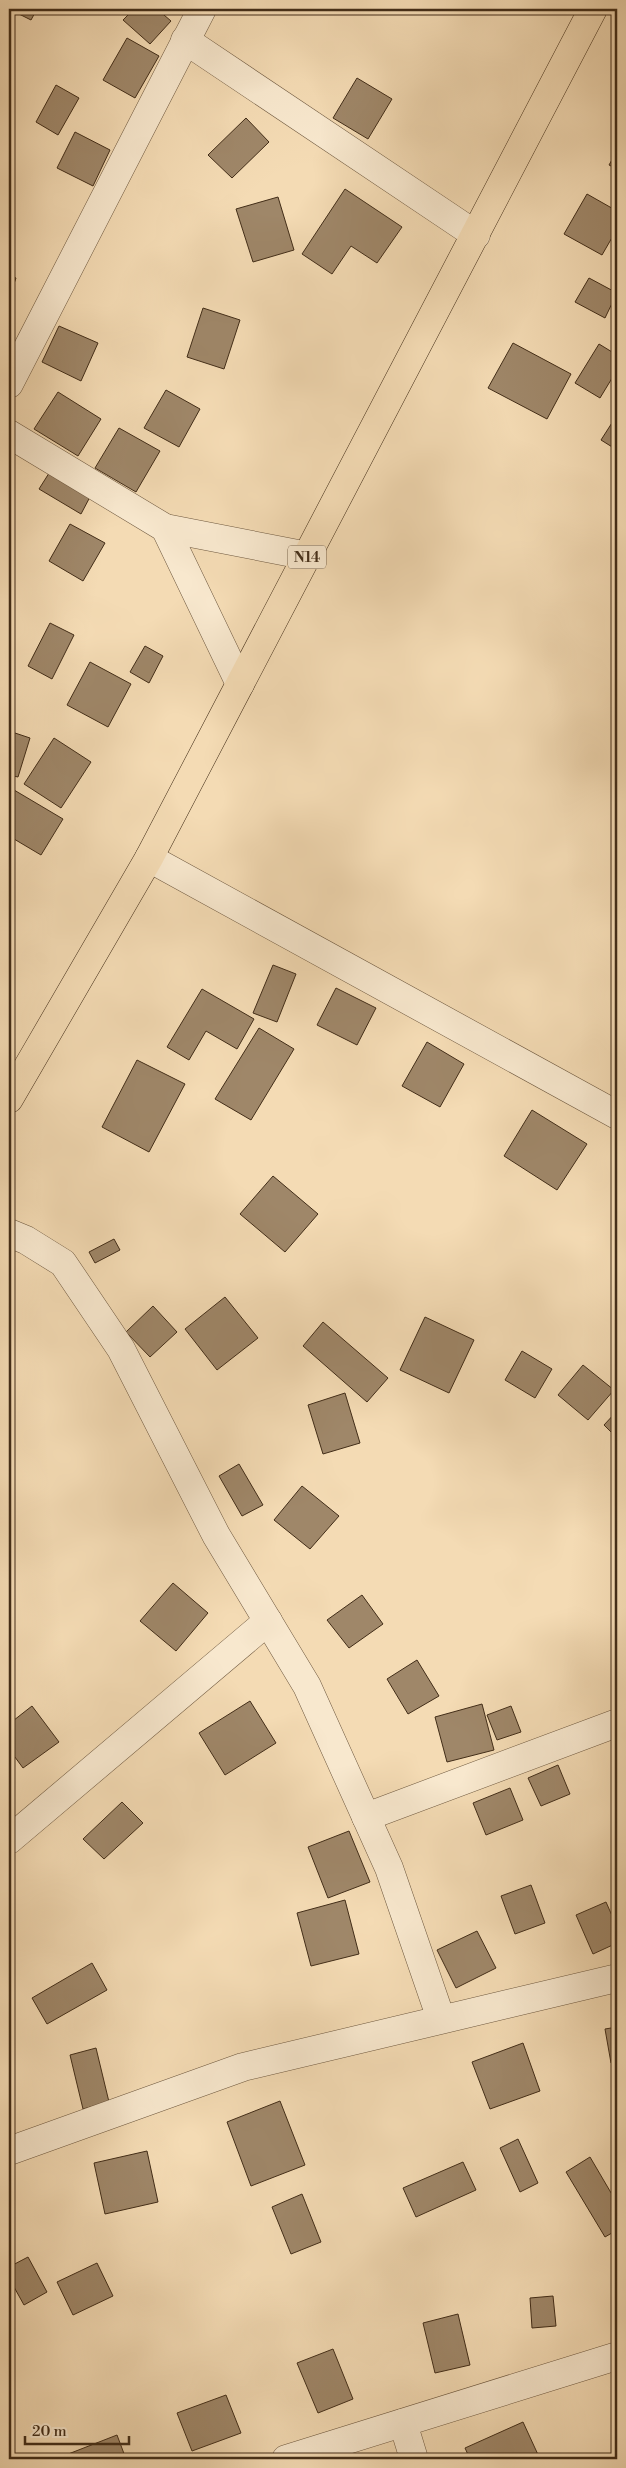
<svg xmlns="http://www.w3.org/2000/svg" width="626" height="2468" font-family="'Libre Bodoni',serif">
<rect width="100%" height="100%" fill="#f4dbb4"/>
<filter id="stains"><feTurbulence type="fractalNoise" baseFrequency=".004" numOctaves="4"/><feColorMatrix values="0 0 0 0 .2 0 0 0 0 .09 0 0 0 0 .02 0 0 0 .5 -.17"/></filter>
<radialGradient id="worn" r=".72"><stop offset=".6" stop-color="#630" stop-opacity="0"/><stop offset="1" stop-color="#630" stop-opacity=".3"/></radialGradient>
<g fill="#9f8769" stroke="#422d18">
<path d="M9,9H37L31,20Z"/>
<path d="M134,9H157L171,21L150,44L123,20Z"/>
<path d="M127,38L159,56L135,98L103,80Z"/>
<path d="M357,78L392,99L368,139L333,118Z"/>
<path d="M56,85L79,98L58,135L36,122Z"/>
<path d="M246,118L269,142L232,178L208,155Z"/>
<path d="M75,132L110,150L93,186L57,168Z"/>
<path d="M617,151V169L609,165Z"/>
<path d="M345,189L402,227L377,263L351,246L332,274L302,254Z"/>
<path d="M587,194L617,211V229L602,255L564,234Z"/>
<path d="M278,197L294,250L253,262L236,209Z"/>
<path d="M9,275L16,278L9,298Z"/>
<path d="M589,278L617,293L605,318L575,302Z"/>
<path d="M203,308L240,320L224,369L187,357Z"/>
<path d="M59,326L98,343L81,381L42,362Z"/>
<path d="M513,343L571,374L547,419L488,388Z"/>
<path d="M599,344L617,355V370L600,398L575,383Z"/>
<path d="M166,390L200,409L179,447L144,428Z"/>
<path d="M58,392L101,419L78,456L34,429Z"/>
<path d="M617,415V450L601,440Z"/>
<path d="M119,428L160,451L136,492L95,468Z"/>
<path d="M51,470L91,495L81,514L39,489Z"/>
<path d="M70,524L105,543L83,581L49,561Z"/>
<path d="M50,623L74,635L52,679L28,666Z"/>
<path d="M145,646L163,656L149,683L130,672Z"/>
<path d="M90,662L131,684L108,727L67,705Z"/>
<path d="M9,731L30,738L18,777L9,775Z"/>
<path d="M54,738L91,762L61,808L24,784Z"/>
<path d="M9,787L63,819L41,855L9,836Z"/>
<path d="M273,965L296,974L277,1022L253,1013Z"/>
<path d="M336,988L376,1008L357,1045L317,1025Z"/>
<path d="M202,989L254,1019L237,1049L206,1031L189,1060L167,1047Z"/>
<path d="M259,1028L294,1049L251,1120L215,1099Z"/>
<path d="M427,1042L464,1064L440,1107L402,1086Z"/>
<path d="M137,1060L185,1084L149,1152L102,1127Z"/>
<path d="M532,1110L587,1144L557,1190L504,1156Z"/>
<path d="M273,1176L318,1214L285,1252L240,1214Z"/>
<path d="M114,1239L120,1250L95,1263L89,1252Z"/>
<path d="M225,1297L258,1338L217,1370L185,1329Z"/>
<path d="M153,1306L177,1332L150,1357L126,1332Z"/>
<path d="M425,1317L474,1340L449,1393L400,1370Z"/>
<path d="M323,1322L388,1378L367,1402L303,1346Z"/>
<path d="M522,1351L552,1369L535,1398L505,1380Z"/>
<path d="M583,1365L614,1390L588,1420L558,1395Z"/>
<path d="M345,1393L360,1443L323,1454L308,1405Z"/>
<path d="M617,1411V1438L604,1425Z"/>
<path d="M239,1464L263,1505L242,1516L219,1476Z"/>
<path d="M302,1486L339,1516L310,1549L274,1520Z"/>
<path d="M173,1583L208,1613L176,1651L140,1621Z"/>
<path d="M362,1595L383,1624L349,1648L327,1620Z"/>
<path d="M417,1660L439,1696L408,1714L387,1679Z"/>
<path d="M250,1701L276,1743L225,1775L199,1733Z"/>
<path d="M482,1704L494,1750L447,1762L435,1717Z"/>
<path d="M32,1706L59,1742L23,1768L9,1749V1724Z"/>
<path d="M511,1706L521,1732L497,1740L487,1715Z"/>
<path d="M558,1765L570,1794L541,1806L528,1778Z"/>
<path d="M510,1788L523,1820L486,1835L473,1803Z"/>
<path d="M122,1802L143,1823L104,1859L83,1839Z"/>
<path d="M349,1831L370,1882L328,1898L308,1847Z"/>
<path d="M531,1885L545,1923L515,1934L501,1896Z"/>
<path d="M345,1900L359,1954L311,1966L297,1913Z"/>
<path d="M606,1902L617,1927V1943L593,1954L576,1915Z"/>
<path d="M477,1931L496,1968L456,1988L437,1950Z"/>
<path d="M92,1963L107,1990L47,2024L32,1998Z"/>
<path d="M617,2027V2062L611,2063L605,2029Z"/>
<path d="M523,2043L540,2091L490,2109L472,2062Z"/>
<path d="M96,2048L109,2102L83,2109L70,2055Z"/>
<path d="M280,2101L305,2165L251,2186L227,2122Z"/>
<path d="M518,2139L538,2183L520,2192L500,2148Z"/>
<path d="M147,2151L158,2202L105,2214L94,2163Z"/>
<path d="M590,2157L617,2203V2230L605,2237L566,2172Z"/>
<path d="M463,2162L476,2190L416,2217L403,2188Z"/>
<path d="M302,2194L321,2242L291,2254L272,2207Z"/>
<path d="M28,2257L47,2292L24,2305L9,2278V2267Z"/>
<path d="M97,2263L113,2296L73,2315L57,2282Z"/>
<path d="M553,2296L556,2326L532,2328L530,2298Z"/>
<path d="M458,2314L470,2365L435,2373L423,2323Z"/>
<path d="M333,2349L353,2399L318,2413L297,2363Z"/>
<path d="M226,2395L241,2433L192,2451L177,2413Z"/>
<path d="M523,2422L540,2459H470L465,2448Z"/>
<path d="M117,2435L126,2459H59L58,2458Z"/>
</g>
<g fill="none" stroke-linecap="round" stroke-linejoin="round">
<defs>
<g id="street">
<path d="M185,40L476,235"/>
<path d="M9,384L202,9"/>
<path d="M9,434L165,528L308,556"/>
<path d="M165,528L240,684"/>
<path d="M149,858L617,1115"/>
<path d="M9,1233L26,1240L63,1263L121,1349L216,1535L307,1686L389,1868L441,2019"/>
<path d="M366,1817L617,1723"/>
<path d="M9,1840L268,1621"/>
<path d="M9,2151L243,2067L617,1978"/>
<path d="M403,2423L414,2459"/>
<path d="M286,2459L617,2356"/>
</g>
<path id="primary" d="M9,1099L149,858L593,9"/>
</defs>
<use href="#street" stroke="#6e583f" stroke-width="29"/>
<use href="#primary" stroke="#422d18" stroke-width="29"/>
<use href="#street" stroke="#f8e8ce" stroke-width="28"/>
<use href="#primary" stroke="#f4dbb4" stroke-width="28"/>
</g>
<g text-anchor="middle" stroke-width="4.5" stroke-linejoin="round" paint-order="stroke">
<rect fill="#f8e8ce" stroke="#79654f" stroke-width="1" x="288" y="545.5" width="38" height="23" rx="4"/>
<g font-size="14" font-weight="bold" fill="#422d18">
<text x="307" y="562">N14</text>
</g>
</g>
<rect width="626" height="2468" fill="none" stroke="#f4dbb4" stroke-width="30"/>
<rect x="10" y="10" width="606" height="2448" fill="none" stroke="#422d18" stroke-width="2.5"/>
<rect x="15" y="15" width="596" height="2438" fill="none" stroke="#422d18"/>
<path d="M25 2436v8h104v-8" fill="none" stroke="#422d18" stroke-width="2.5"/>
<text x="32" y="2436" font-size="15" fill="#422d18" stroke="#f8e8ce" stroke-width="4" paint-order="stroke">20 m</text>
<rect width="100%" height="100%" filter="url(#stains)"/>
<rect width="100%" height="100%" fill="url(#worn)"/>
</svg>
